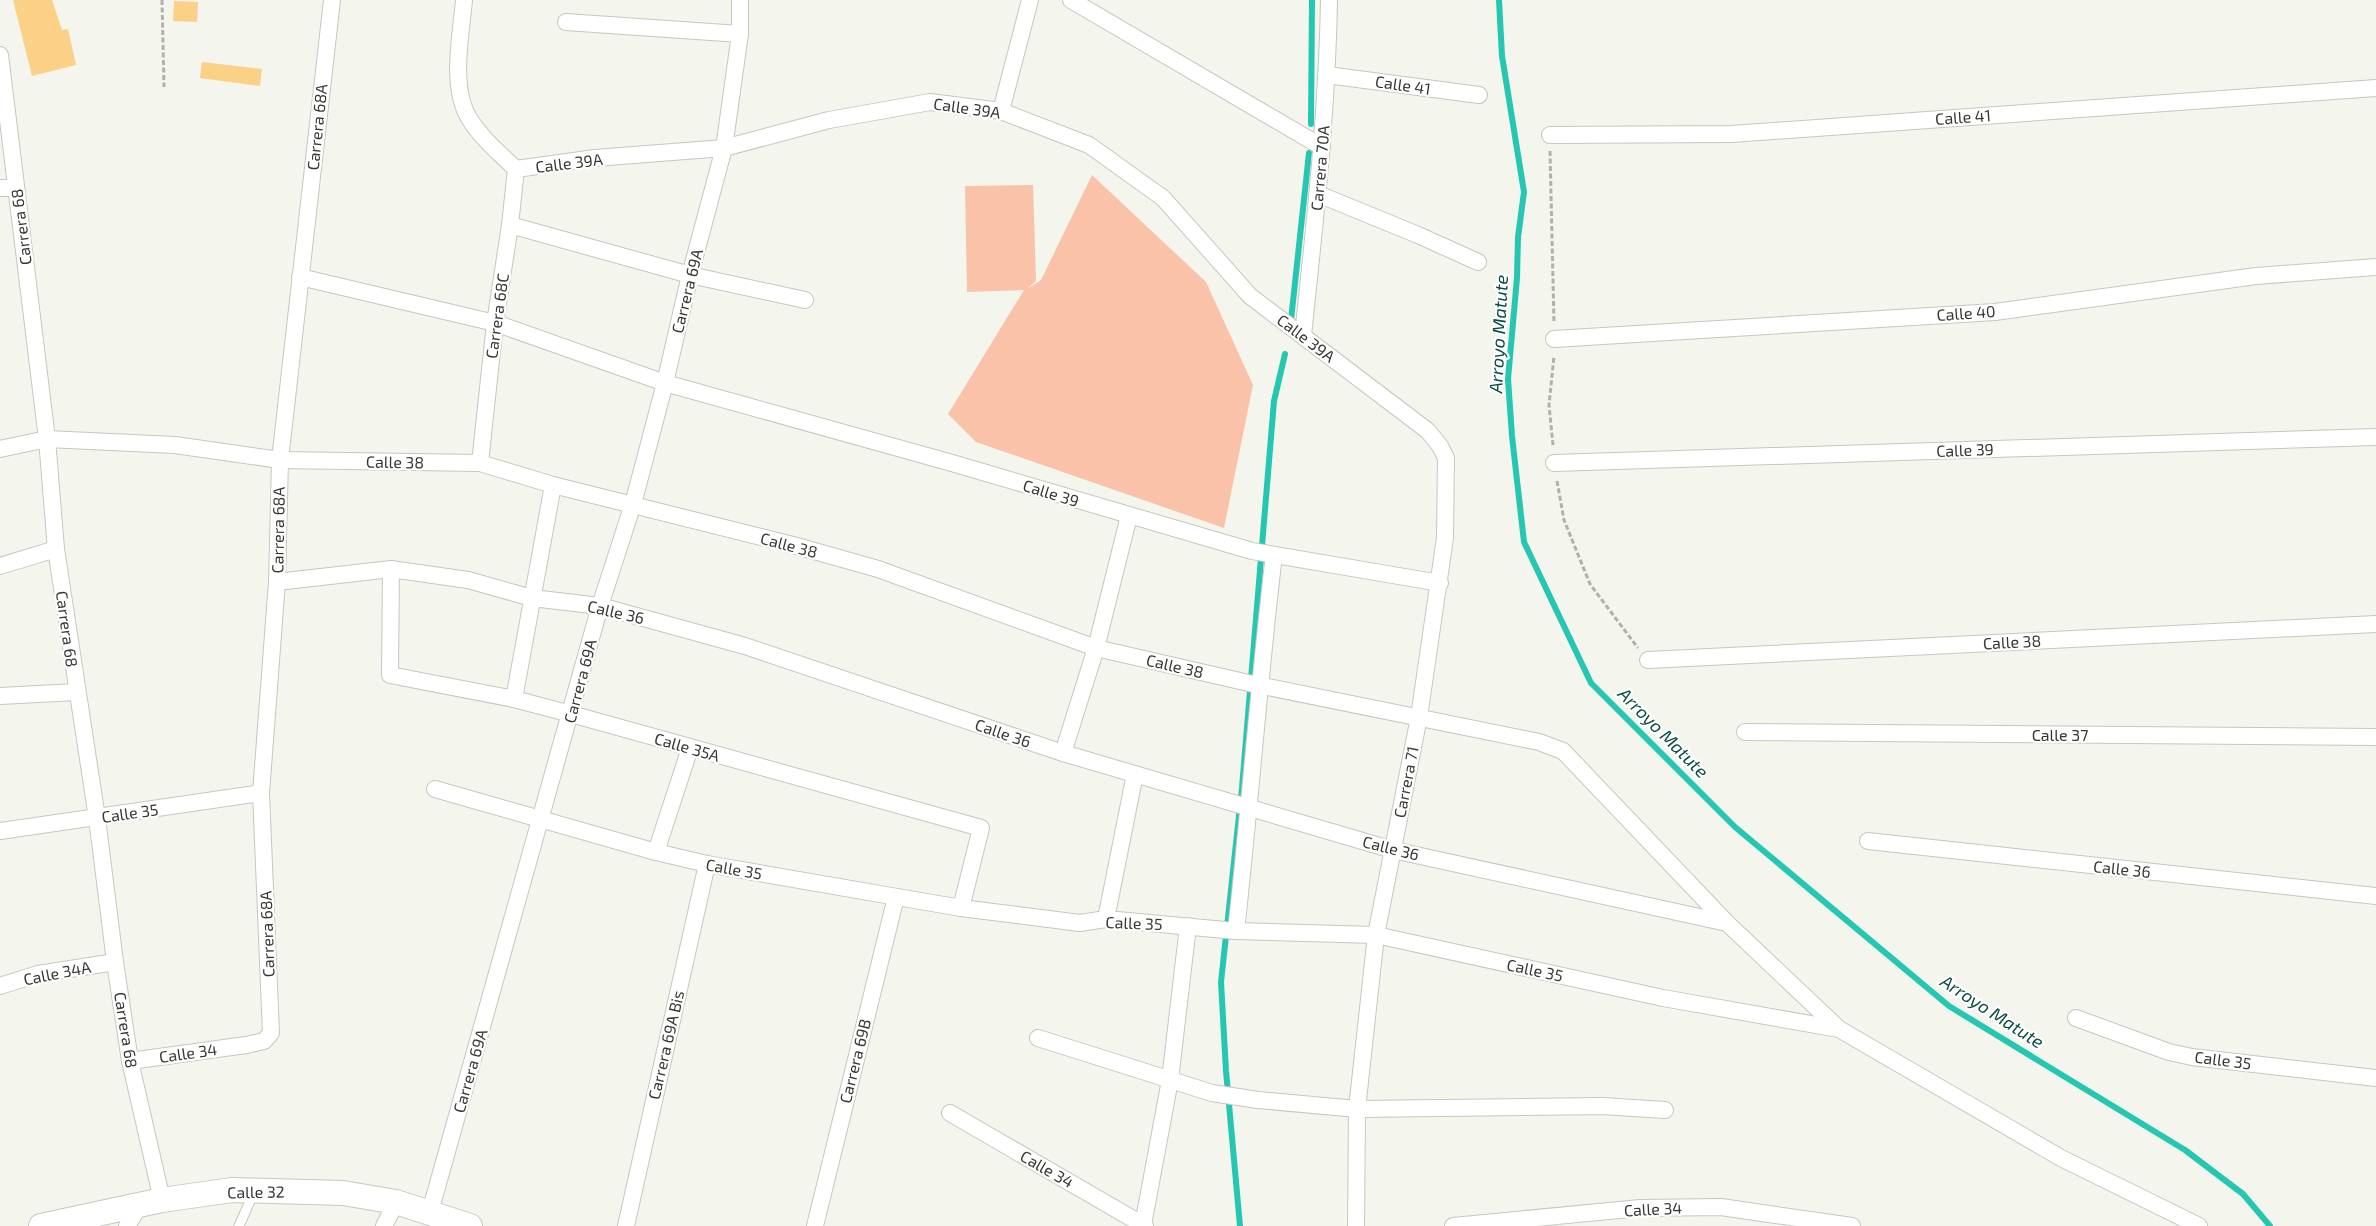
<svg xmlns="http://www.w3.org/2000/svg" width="2376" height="1226" font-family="'Exo 2',sans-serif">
<rect width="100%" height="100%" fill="#f4f5ec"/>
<path fill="#fac2a8" d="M1092,175L1206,282L1253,385L1224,528L976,442L948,414L1024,290L967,292L965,186L1033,185L1036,281L1027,289L1041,280Z"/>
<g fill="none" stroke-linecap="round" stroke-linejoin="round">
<g stroke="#25c7b2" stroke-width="6">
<path d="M1499,0L1502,56L1524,192L1518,237L1517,278L1508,379L1512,436L1524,542L1591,683L1735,827L1949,1006L2185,1150L2243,1194L2270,1226"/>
<path d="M1311,124L1312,0"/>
<path d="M1291,320L1309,153"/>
<path d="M1240,1226L1226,1071L1221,982L1242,788L1274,401L1285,354"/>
</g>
</g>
<g fill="#fbd087">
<path d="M13,0H52L62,30L68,29L76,65L32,76Z"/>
<path d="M174,1L198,2L197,22L173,21Z"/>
<path d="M202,62L262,69L260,86L200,78Z"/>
</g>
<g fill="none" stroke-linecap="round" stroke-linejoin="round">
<defs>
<path id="lane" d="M239,1226L254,1192"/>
<g id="street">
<path d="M464,0C461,35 450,87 469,118C481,138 499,153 516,169L595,158L724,148L829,120L930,102L1001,111L1089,145L1163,198L1250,296L1428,431L1440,446L1446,458L1445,538L1419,717L1376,935L1357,1109L1356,1226"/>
<path d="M1071,0L1322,147"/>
<path d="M566,22L740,34"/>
<path d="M0,55L47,439L56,549L97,818L115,962L130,1061L162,1200"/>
<path d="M1327,75L1479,95"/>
<path d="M1001,111L1030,0"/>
<path d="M1550,135L1731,134L2376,88"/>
<path d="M0,188H16"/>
<path d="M1318,194L1418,235L1478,262"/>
<path d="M510,225L690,275L805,300"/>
<path d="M300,277L495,323L665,383L952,463L1252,551L1440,583"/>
<path d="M1303,335C1315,223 1327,112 1329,0"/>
<path d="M1554,339L1995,312L2256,276L2376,267"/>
<path d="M0,449L47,439L175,445L280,460L480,463L553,485L793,545L878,569L1096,648L1253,684L1539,742L1563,751L1727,923L1839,1029L2061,1158L2199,1226"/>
<path d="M480,463L495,323L510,225L516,169"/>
<path d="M1554,463L2376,437"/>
<path d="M0,566L56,549"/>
<path d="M391,569L390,675L514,699L571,714L981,828L961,908"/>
<path d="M277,582L391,569L468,580L532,598L600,606L745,646L1063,753L1393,850L1727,923"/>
<path d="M1648,660L2376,624"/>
<path d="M0,696L76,692"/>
<path d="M514,699L553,485"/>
<path d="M1745,732L2376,737"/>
<path d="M1063,753L1096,648L1129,516"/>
<path d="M435,789L656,852L707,864L961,908L1080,923L1106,919L1236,931L1376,935L1663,998L1839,1029"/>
<path d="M0,831L261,793"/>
<path d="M1868,841L2376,896"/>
<path d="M656,852L690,748"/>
<path d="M1106,919L1135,774"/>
<path d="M1236,931C1250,805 1259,680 1274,555"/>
<path d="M0,986L38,974L115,962"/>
<path d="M2076,1018L2169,1052L2192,1057L2376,1078"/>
<path d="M1038,1038L1212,1093L1258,1100L1357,1109L1602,1106L1665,1110"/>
<path d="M130,1061L246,1045L264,1041L271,1033L261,793L277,582L280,460L332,0"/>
<path d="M950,1113L1145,1226"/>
<path d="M430,1212L600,606L633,504L665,383L690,275L724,148L740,34V0"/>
<path d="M1143,1225L1170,1080L1188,926"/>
<path d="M127,1226L140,1205"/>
<path d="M384,1226L396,1202"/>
<path d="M626,1226L707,864"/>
<path d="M815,1226L896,897"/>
<path d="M1453,1226L1640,1208L1721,1207L1852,1226"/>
</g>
<path id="secondary" d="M41,1226L162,1200L232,1190L343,1193L396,1202L470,1226"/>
</defs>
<use href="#lane" stroke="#c6c8bf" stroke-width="11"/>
<use href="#street" stroke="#c6c8bf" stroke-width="18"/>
<use href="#secondary" stroke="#c6c8bf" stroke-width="26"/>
<g stroke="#b0b1a9" stroke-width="3" stroke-dasharray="5 2.5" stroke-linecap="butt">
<path d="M162,0L164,87"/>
<path d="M1550,151L1554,323"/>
<path d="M1553,445L1549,405L1554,356"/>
<path d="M1557,481L1564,520L1590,584L1638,648"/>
</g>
<use href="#lane" stroke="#fff" stroke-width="9"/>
<use href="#street" stroke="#fff" stroke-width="16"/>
<use href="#secondary" stroke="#fff" stroke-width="24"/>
</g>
<g text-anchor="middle" stroke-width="4.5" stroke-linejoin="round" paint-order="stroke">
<g font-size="16" fill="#373834" stroke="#fff">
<text transform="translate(1403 85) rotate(8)" y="6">Calle 41</text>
<text transform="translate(967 108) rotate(8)" y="6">Calle 39A</text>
<text transform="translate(1963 117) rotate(-4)" y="6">Calle 41</text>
<text transform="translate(317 127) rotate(-84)" y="6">Carrera 68A</text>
<text transform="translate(569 163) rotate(-7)" y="6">Calle 39A</text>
<text transform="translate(1320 168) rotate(-85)" y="6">Carrera 70A</text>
<text transform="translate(21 227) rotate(-97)" y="6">Carrera 68</text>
<text transform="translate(687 291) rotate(-76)" y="6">Carrera 69A</text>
<text transform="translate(1966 313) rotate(-4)" y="6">Calle 40</text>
<text transform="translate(497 316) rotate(-82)" y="6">Carrera 68C</text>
<text transform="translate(1306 338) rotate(37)" y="6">Calle 39A</text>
<text transform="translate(1965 450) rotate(-2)" y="6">Calle 39</text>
<text transform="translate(395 462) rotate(1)" y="6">Calle 38</text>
<text transform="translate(1051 493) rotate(17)" y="6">Calle 39</text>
<text transform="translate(278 530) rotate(-89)" y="6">Carrera 68A</text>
<text transform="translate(789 545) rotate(15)" y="6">Calle 38</text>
<text transform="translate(616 612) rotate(13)" y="6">Calle 36</text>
<text transform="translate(67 629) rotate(82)" y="6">Carrera 68</text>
<text transform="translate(2012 642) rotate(-3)" y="6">Calle 38</text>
<text transform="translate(1175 666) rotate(13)" y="6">Calle 38</text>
<text transform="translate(580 681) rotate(-75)" y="6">Carrera 69A</text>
<text transform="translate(1003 733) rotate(19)" y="6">Calle 36</text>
<text x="2060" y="741">Calle 37</text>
<text transform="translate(687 747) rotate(16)" y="6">Calle 35A</text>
<text transform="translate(1406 782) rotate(-79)" y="6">Carrera 71</text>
<text transform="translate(130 813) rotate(-8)" y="6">Calle 35</text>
<text transform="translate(1391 848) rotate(14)" y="6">Calle 36</text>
<text transform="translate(734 869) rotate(10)" y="6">Calle 35</text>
<text transform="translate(2122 869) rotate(6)" y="6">Calle 36</text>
<text transform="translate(1134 923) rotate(2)" y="6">Calle 35</text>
<text transform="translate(267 934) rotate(-92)" y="6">Carrera 68A</text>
<text transform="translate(1535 970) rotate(12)" y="6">Calle 35</text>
<text transform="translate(57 973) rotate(-11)" y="6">Calle 34A</text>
<text transform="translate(126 1030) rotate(81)" y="6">Carrera 68</text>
<text transform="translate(666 1045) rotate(-77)" y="6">Carrera 69A Bis</text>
<text transform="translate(188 1053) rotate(-8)" y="6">Calle 34</text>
<text transform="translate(2223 1060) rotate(7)" y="6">Calle 35</text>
<text transform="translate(855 1061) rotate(-76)" y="6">Carrera 69B</text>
<text transform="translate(470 1071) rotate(-74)" y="6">Carrera 69A</text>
<text transform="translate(1047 1169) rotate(30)" y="6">Calle 34</text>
<text transform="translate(256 1192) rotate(-1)" y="6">Calle 32</text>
<text transform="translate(1653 1209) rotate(-3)" y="6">Calle 34</text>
</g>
<g font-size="18" font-style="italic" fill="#094b42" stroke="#fff">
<text transform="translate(1499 334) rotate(-87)" y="6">Arroyo Matute</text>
<text transform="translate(1663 733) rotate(45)" y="6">Arroyo Matute</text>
<text transform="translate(1992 1012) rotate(33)" y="6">Arroyo Matute</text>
</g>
</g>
</svg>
